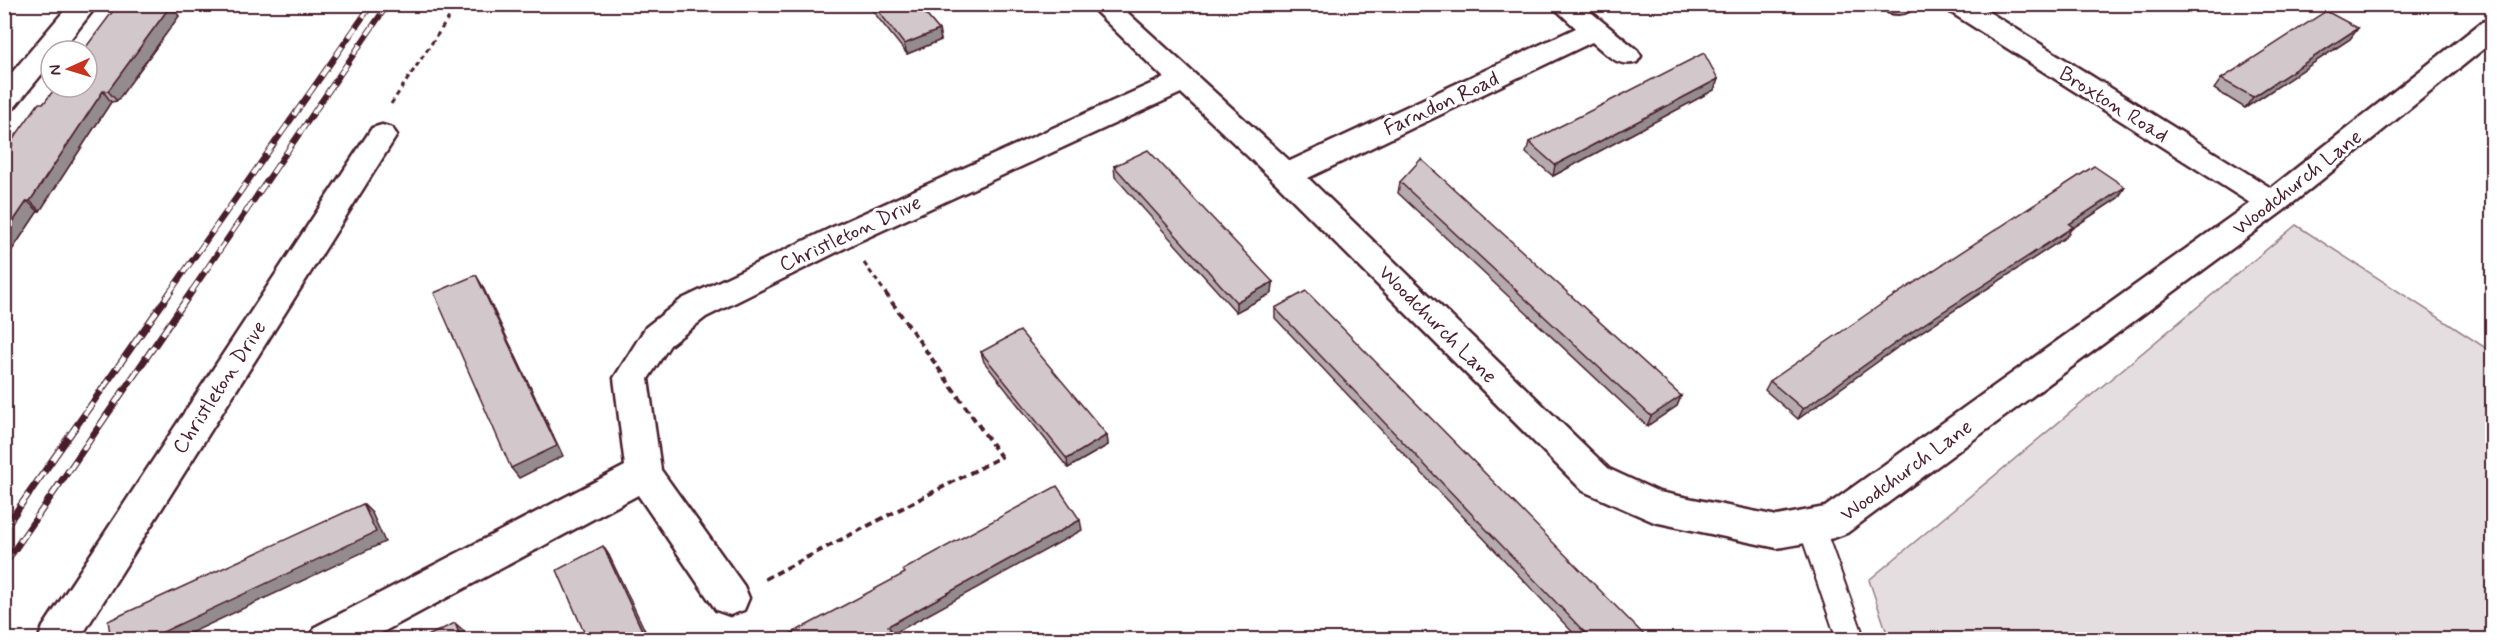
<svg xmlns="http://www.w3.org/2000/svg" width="2497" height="644" font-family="Mynerve,sans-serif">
<rect width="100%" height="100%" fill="#fff"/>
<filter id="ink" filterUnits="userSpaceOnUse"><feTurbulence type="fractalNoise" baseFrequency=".0167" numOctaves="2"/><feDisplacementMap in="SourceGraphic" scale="12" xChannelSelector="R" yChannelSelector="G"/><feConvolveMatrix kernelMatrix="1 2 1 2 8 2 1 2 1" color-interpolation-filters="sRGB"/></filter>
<g filter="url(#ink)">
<path fill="#e5dee0" stroke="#987e86" stroke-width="1.5" d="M2296,225L2492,352V639H1889L1869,580Z"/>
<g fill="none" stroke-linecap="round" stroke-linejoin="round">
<defs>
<path id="service" d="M1811,514L1820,518L1824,526L1865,640H1837L1798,526L1802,518Z"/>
<g id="minor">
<path d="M70,4H98L61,51H51V63L14,108L4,111V82Z"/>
<path d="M1088,4H1118L1290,161L1576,28L1550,4H1581L1637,50L1641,56L1637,62C1617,68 1607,54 1592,42L1308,178L1609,469L1659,492L1777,516L1825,507L2250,203L1947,10L1943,4H1976L2271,188L2482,22L2492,19V42L2283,211L1847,533L1834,538L1777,548L1654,522L1583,491L1276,183L1181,93L855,243L706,317L670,345L648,379L661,470L744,586L749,598L744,610L730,615L716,610L638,495L368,640H310L315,627L625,466L614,378L646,327L682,299L833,227L1164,78Z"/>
<path d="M1886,4H1915C1909,15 1899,15 1888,12Z"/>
<path d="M382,125L392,128L397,135L79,640H38L43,627L372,128Z"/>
</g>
</defs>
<use href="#service" stroke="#4a1f2b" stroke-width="4"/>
<use href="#minor" stroke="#4a1f2b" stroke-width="5"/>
<g stroke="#4a1f2b" stroke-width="3" stroke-dasharray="5 4" stroke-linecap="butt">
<path d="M391,104L458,4"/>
<path d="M864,263L885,292"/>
</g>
<path stroke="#4a1f2b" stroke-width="4" stroke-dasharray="7 4.5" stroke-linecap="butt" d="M765,579L1001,457L884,291"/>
<use href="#service" fill="#fff" fill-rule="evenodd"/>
<use href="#minor" fill="#fff" fill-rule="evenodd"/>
<defs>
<g id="rail-far1">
<path d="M170,292L372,4"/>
<path d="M191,292L388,4"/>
</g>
<g id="rail">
<path d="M4,529L171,291"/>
<path d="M4,565L192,291"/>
</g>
</defs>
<use href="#rail-far1" stroke="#4a1f2b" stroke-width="6"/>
<use href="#rail" stroke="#4a1f2b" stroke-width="7"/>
<use href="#rail-far1" stroke="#fff" stroke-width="4" stroke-dasharray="12" stroke-linecap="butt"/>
<use href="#rail" stroke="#fff" stroke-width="4.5" stroke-dasharray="14" stroke-linecap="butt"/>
</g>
<g fill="#b5abaf" stroke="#4a1f2b" stroke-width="1.5">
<path d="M867,4H917L939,30L941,40L907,54Z"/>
<path d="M171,5L179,16L117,101L111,102L40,211H38L4,262L10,147L9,145L44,103Z"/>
<path d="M2358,28L2350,39L2245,108L2214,89L2221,79Z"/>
<path d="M1718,79L1714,90L1553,176L1526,153L1529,142Z"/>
<path d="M1114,166L1273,282L1272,293L1236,312L1115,177Z"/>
<path d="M1400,182L1681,396L1677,406L1647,426L1398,193Z"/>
<path d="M2125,187L2118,198L2071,229L2066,237L1898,347L1798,419L1765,390L1770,381Z"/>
<path d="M1275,308L1648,639H1579L1275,318Z"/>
<path d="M981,352L1107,435L1108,445L1068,468L984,362Z"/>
</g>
<g fill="#938b8e" stroke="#4a1f2b" stroke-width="1.5">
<path d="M171,5L179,16L117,101L108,91Z"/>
<path d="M2358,28L2350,39L2245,108L2253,97Z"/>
<path d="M939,30L941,40L907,54L904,44Z"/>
<path d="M1718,79L1714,90L1553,176L1555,165Z"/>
<path d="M103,91L111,102L40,211L30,201Z"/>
<path d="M2125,187L2118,198L2071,229L2066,237L1898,347L1798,419L1803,409L1904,337L2069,224Z"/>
<path d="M27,201L38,211L4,262V235Z"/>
<path d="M476,275L482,285L563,456L519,478L511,468Z"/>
<path d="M1273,282L1272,293L1236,312V302Z"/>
<path d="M1681,396L1677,406L1647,426L1651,416Z"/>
<path d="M1107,435L1108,445L1068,468L1067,459Z"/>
<path d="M363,504L372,513L385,542L178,639H148Z"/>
<path d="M1080,520L1082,530L893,634L894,638L892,639H873L888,626Z"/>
<path d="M603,546L609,555L649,639H646Z"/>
<path d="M455,623L464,631L466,639H461Z"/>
</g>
<g fill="#d2c7cb" stroke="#4a1f2b" stroke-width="1.5">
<path d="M873,4H917L939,30L904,44Z"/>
<path d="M171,5L108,91H103L30,201H27L4,235V154L12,145H9L39,103H44L56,87H87V51H83L116,7Z"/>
<path d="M2326,11L2358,28L2253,97L2221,79Z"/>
<path d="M1704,53L1718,79L1555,165L1529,142Z"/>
<path d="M1148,150L1273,282L1236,302L1114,166Z"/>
<path d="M1421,159L1681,396L1651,416L1400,182Z"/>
<path d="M2094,166L2125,187L2069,224L2073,227L1904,337L1803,409L1770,381L1886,301Z"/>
<path d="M476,275L557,446L511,468L434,293Z"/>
<path d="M1306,291L1648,639H1591L1275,308Z"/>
<path d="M1020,331L1107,435L1067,459L981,352Z"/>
<path d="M1057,486L1080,520L888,626L891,630L873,639H781L905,573L903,570Z"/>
<path d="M363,504L376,532L148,639H111L108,621Z"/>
<path d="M603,546L646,639H587L557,570Z"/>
<path d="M455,623L461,639H421Z"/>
</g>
</g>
<g text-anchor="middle" stroke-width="6" stroke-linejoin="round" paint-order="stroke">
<g font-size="21" fill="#4a1f2b" stroke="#fff">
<text transform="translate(1441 103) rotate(-25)" y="7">Farndon Road</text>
<text transform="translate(2114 104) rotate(32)" y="7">Broxton Road</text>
<text transform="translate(2297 182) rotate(-38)" y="7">Woodchurch Lane</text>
<text transform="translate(850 233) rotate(-25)" y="7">Christleton Drive</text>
<text transform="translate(1438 324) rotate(45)" y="7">Woodchurch Lane</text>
<text transform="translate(219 387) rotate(-57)" y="7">Christleton Drive</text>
<text transform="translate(1906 470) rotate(-36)" y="7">Woodchurch Lane</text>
</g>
</g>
<rect width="2497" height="644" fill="none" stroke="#fff" stroke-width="24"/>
<rect x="12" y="12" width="2473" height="620" fill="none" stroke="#4a1f2b" stroke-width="2" filter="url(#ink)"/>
<g transform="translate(69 69) rotate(266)"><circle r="28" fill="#ffffff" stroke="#b7a5aa" stroke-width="1.5"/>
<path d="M0-4.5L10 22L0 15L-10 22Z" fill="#c8321e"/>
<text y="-9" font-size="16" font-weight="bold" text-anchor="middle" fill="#4a1f2b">N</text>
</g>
</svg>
